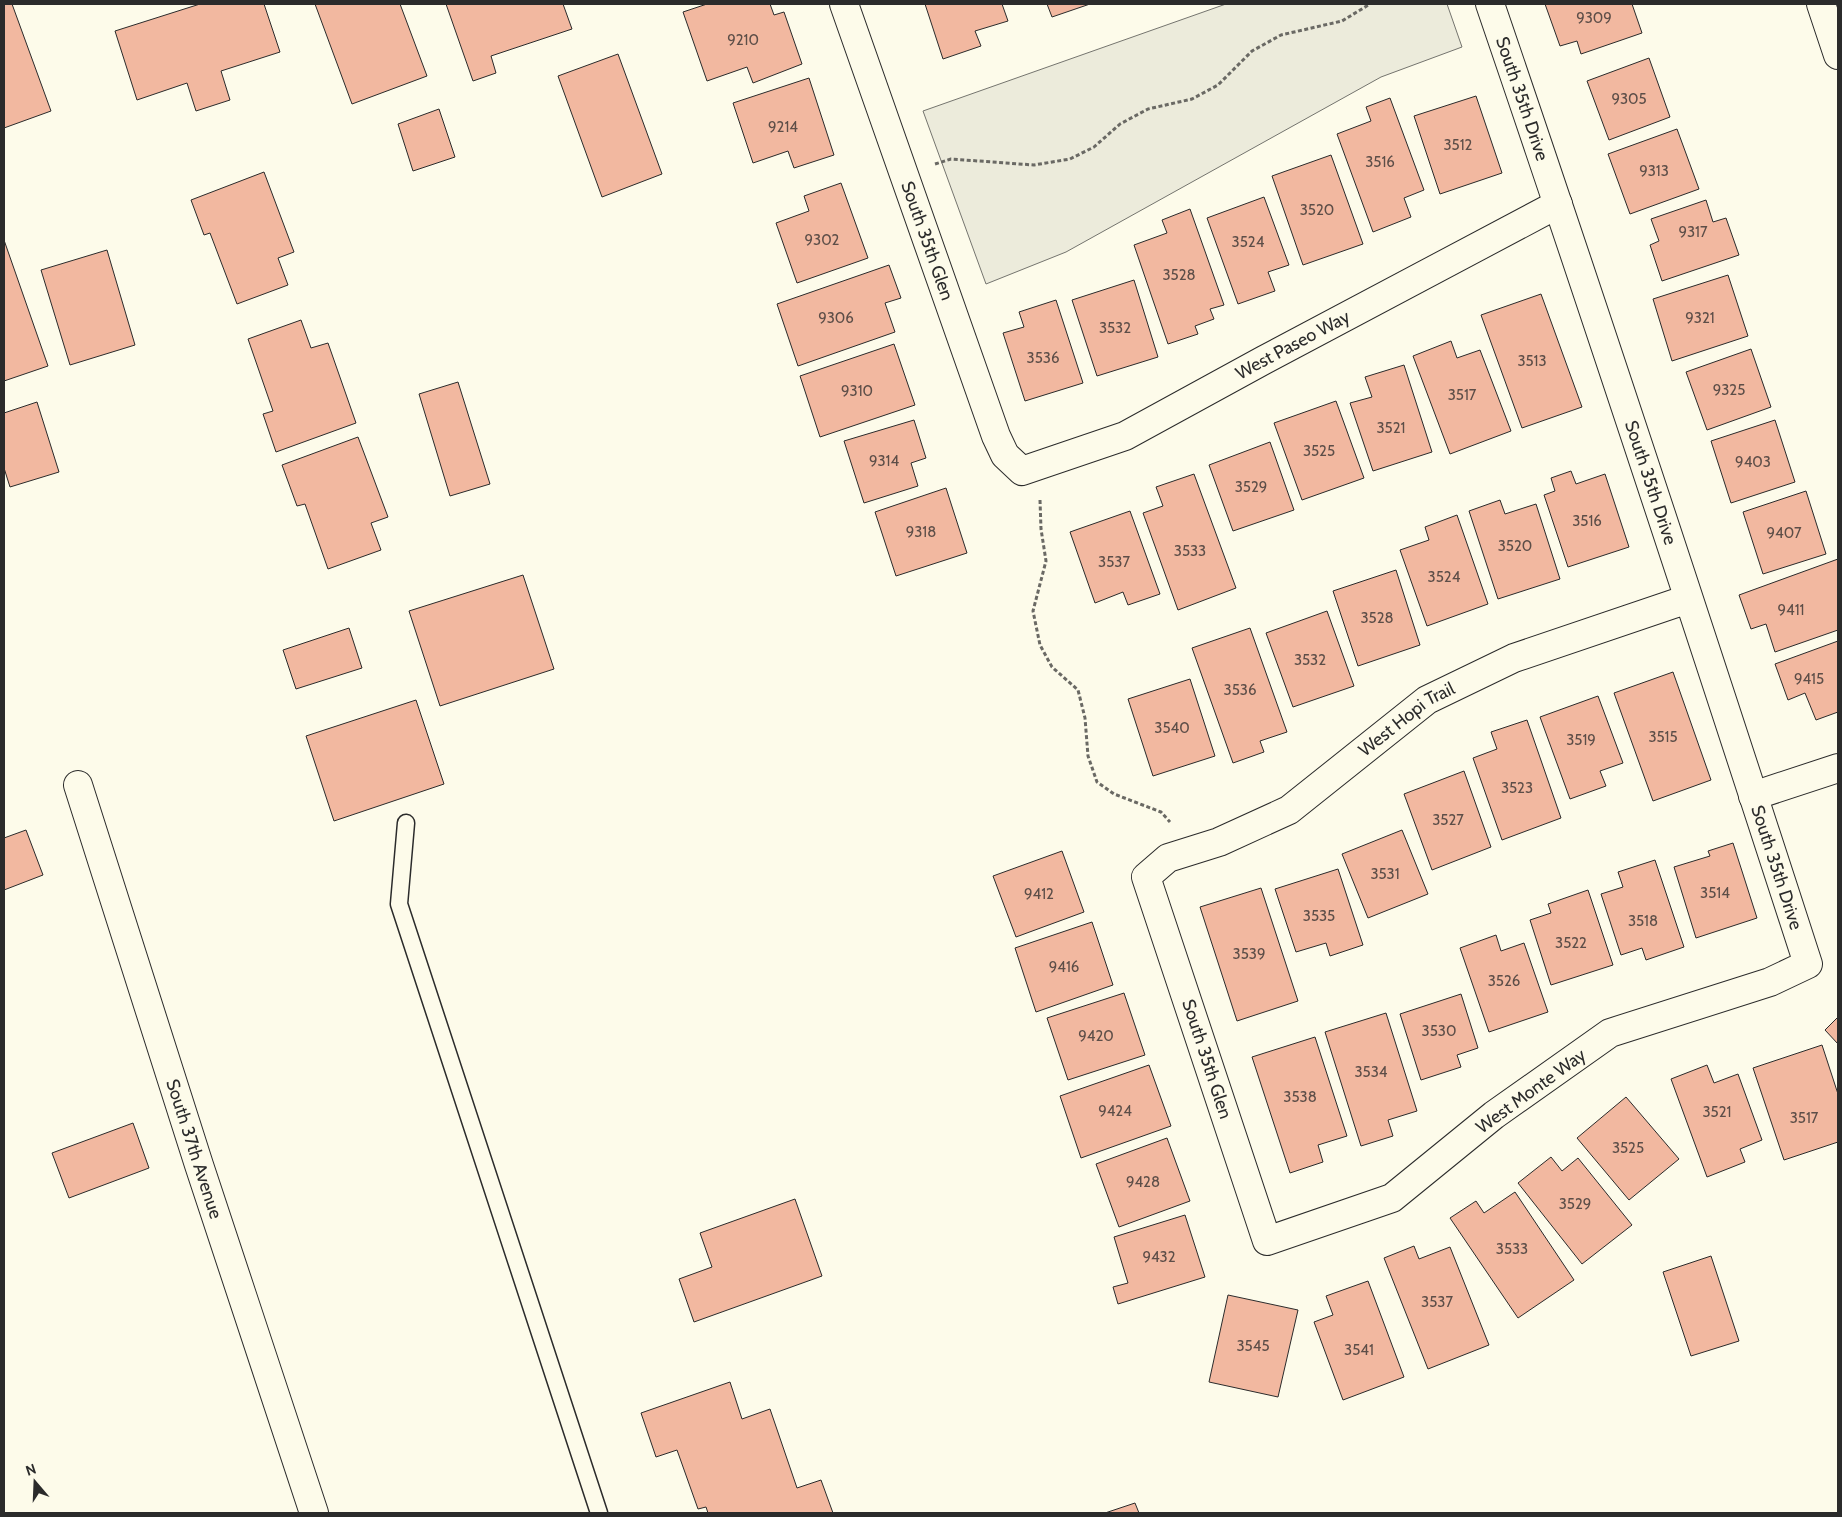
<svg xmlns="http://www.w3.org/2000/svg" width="1842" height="1517" font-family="Cabin,sans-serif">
<rect width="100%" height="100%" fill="#fdfbea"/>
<path fill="#ecebdb" stroke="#74746e" d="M1226,4H1447L1462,47L1381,77L1066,252L986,284L923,111Z"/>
<g fill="#f2b8a0" stroke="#2b2b2b">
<path d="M4,4H12L51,111L4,128Z"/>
<path d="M200,4H264L280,52L221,71L230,100L196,111L187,83L137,100L115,31Z"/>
<path d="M315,4H400L427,76L352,104Z"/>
<path d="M446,4H563L572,29L491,56L496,73L473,81Z"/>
<path d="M707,4H770L774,15L784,12L802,64L753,83L747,67L707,81L683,12Z"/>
<path d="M925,4H1002L1008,21L975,31L981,46L943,59Z"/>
<path d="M1047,4H1090L1052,17Z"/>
<path d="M1545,4H1632L1642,33L1581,54L1577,41L1560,46Z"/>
<path d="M618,54L662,174L602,197L558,76Z"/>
<path d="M1649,58L1670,117L1609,140L1587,81Z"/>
<path d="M809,78L834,155L794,168L788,151L753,163L733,103Z"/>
<path d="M1476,96L1502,173L1440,194L1414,116Z"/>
<path d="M1390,98L1424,190L1404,198L1411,217L1373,232L1337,134L1371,121L1366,107Z"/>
<path d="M439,109L455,157L413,171L398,124Z"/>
<path d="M1677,129L1699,189L1630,214L1608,154Z"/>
<path d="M1331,155L1363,244L1303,265L1272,176Z"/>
<path d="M264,172L294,252L278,258L288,285L237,304L210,233L204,235L191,200Z"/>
<path d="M841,183L868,258L797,283L776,223L809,211L804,196Z"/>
<path d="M1264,197L1289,265L1268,272L1275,291L1238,304L1207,218Z"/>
<path d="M1706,200L1713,222L1726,218L1739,255L1662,281L1650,245L1659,241L1651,219Z"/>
<path d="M1190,209L1224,305L1210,309L1214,319L1195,326L1198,334L1168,344L1134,245L1167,233L1162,220Z"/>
<path d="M4,240L48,366L4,381Z"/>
<path d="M107,250L135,345L70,365L41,270Z"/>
<path d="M889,265L901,298L885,303L895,332L798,366L777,304Z"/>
<path d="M1728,275L1748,336L1672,361L1653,299Z"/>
<path d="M1134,280L1158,357L1097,376L1072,300Z"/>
<path d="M1541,294L1582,407L1522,428L1481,315Z"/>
<path d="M1056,300L1083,383L1025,401L1003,333L1024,327L1019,312Z"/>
<path d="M301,320L311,348L328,343L356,423L276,452L263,414L273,411L248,339Z"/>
<path d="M1451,341L1457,358L1480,350L1511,431L1450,454L1413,356Z"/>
<path d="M894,344L915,405L820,437L800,376Z"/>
<path d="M1751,349L1771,407L1707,430L1686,372Z"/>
<path d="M1404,365L1432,452L1373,471L1350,403L1372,397L1365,377Z"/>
<path d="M458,382L490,484L450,496L419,394Z"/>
<path d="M1336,401L1364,478L1302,500L1274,423Z"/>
<path d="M37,402L59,472L10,487L4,468V413Z"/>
<path d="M914,420L926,458L911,463L918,486L864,503L844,441Z"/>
<path d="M1775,420L1795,482L1731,503L1711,441Z"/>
<path d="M358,437L388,517L371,523L381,550L328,569L305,504L297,506L282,465Z"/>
<path d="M1270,442L1294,510L1233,531L1209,465Z"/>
<path d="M1571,471L1576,484L1605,474L1629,547L1568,567L1544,495L1555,491L1551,478Z"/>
<path d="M1194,474L1236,588L1178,610L1143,513L1163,506L1156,487Z"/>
<path d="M946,488L967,553L896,576L875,512Z"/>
<path d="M1806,491L1826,554L1763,574L1743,512Z"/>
<path d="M1500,500L1505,514L1536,504L1560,579L1498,599L1469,511Z"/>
<path d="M1130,511L1160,594L1128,605L1123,592L1095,603L1070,532Z"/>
<path d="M1457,515L1488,604L1427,626L1400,550L1429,540L1425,527Z"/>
<path d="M1838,559V630L1775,652L1766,624L1751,629L1739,595Z"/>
<path d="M1396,570L1420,645L1358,666L1333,591Z"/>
<path d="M523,575L554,669L440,706L409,611Z"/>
<path d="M1327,611L1354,686L1293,707L1266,633Z"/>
<path d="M349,628L362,668L296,689L283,650Z"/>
<path d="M1250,628L1287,732L1260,741L1264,752L1233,763L1192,648Z"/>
<path d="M1838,641V712L1816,720L1805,693L1788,700L1775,664Z"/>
<path d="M1673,672L1711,780L1653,801L1614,693Z"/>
<path d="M1190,679L1215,756L1153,776L1128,699Z"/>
<path d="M1598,696L1623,763L1600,771L1606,786L1570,799L1540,717Z"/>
<path d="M416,700L444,784L334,821L306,736Z"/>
<path d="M1527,720L1561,818L1502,840L1473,758L1497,749L1491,732Z"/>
<path d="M1464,771L1491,847L1432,870L1404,794Z"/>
<path d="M26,830L43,875L4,890V838Z"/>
<path d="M1402,830L1428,894L1368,918L1342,854Z"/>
<path d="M1733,843L1757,918L1696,938L1674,867L1710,856L1708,851Z"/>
<path d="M1062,851L1084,912L1016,937L993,876Z"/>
<path d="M1655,860L1684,947L1646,960L1642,948L1621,955L1601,894L1623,887L1618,872Z"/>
<path d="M1338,869L1363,945L1330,956L1326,943L1296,952L1275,889Z"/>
<path d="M1261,888L1298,1001L1237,1021L1200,907Z"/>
<path d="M1588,890L1613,965L1551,985L1530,920L1551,913L1548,904Z"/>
<path d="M1092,922L1113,985L1036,1012L1015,948Z"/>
<path d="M1496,935L1501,951L1524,943L1548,1012L1489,1032L1460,948Z"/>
<path d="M1124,993L1145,1055L1068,1080L1047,1018Z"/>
<path d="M1461,994L1478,1048L1457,1055L1461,1067L1421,1080L1400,1014Z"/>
<path d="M1386,1013L1417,1111L1388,1120L1393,1136L1361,1146L1325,1032Z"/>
<path d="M1838,1017V1044L1825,1030Z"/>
<path d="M1315,1037L1347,1136L1318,1145L1323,1162L1290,1173L1252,1057Z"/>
<path d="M1822,1045L1838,1094V1142L1784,1160L1753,1068Z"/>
<path d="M1149,1065L1171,1126L1081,1158L1060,1096Z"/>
<path d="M1707,1065L1714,1083L1738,1074L1762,1140L1740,1149L1745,1162L1707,1177L1671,1079Z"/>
<path d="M1626,1097L1679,1159L1629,1200L1577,1138Z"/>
<path d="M133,1123L149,1168L69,1198L52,1153Z"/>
<path d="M1167,1138L1190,1201L1119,1227L1096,1164Z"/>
<path d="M1551,1157L1562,1171L1578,1158L1632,1225L1582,1264L1518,1183Z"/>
<path d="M1515,1192L1574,1280L1518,1318L1450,1218L1476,1201L1484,1213Z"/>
<path d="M795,1199L822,1276L694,1322L679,1279L712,1267L700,1233Z"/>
<path d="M1185,1215L1205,1277L1118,1304L1113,1287L1128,1283L1114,1237Z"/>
<path d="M1414,1246L1419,1259L1450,1247L1489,1345L1428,1369L1384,1258Z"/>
<path d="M1711,1256L1739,1341L1691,1356L1663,1272Z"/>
<path d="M1368,1281L1404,1377L1343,1400L1314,1322L1333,1315L1326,1296Z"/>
<path d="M1228,1295L1298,1310L1278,1397L1209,1382Z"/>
<path d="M730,1382L742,1419L770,1409L797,1488L821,1480L833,1513H708L706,1507L698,1509L677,1450L656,1457L641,1413Z"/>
<path d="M1135,1503L1139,1513H1105Z"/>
</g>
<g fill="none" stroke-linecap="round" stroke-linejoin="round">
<defs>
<path id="lane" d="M406,823L399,904L599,1513"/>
<g id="street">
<path id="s1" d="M844,4L996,436L1005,455L1022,471L1125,436L1264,360L1558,204"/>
<path id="s2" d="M1490,4C1599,323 1704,643 1808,964L1770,982L1610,1033L1494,1115L1392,1198L1267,1241L1146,877L1168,858L1219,842L1289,810L1427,700L1514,658L1688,599"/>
<path id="s3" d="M78,785L199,1165L314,1513"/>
<path d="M1753,796L1838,768"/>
</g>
<path id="secondary" d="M1821,4L1838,55"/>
</defs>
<use href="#lane" stroke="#2b2b2b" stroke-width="19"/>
<use href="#street" stroke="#2b2b2b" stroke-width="30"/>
<use href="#secondary" stroke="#2b2b2b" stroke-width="30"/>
<g stroke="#6a6964" stroke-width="3" stroke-dasharray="4 2.5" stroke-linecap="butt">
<path d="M935,164L951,159L1034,165L1070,159L1094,147L1120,124L1148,109L1192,99L1218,85L1252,51L1281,35L1342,21L1370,4"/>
<path d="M1040,500L1041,529L1046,561L1033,611L1040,645L1052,667L1078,690L1085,718L1088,756L1097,782L1114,794L1161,812L1170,822"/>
</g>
<use href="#lane" stroke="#fdfbea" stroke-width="16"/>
<use href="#street" stroke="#fdfbea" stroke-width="28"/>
<use href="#secondary" stroke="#fdfbea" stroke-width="28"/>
</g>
<g text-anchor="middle" stroke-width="4" stroke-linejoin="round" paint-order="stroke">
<g font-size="15" fill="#5d4e48">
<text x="1594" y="23">9309</text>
<text x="743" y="45">9210</text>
<text x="1629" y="104">9305</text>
<text x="783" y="132">9214</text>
<text x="1458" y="150">3512</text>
<text x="1380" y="167">3516</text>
<text x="1654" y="176">9313</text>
<text x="1317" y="215">3520</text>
<text x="1693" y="237">9317</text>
<text x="822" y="245">9302</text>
<text x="1248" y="247">3524</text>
<text x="1179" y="280">3528</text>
<text x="836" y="323">9306</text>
<text x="1700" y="323">9321</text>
<text x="1115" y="333">3532</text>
<text x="1043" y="363">3536</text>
<text x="1532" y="366">3513</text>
<text x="1729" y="395">9325</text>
<text x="857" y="396">9310</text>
<text x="1462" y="400">3517</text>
<text x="1391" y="433">3521</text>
<text x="1319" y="456">3525</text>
<text x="884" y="466">9314</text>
<text x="1753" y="467">9403</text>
<text x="1251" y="492">3529</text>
<text x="1587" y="526">3516</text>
<text x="921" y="537">9318</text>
<text x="1784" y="538">9407</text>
<text x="1515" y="551">3520</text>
<text x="1190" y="556">3533</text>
<text x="1114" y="567">3537</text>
<text x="1444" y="582">3524</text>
<text x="1791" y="615">9411</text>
<text x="1377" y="623">3528</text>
<text x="1310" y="665">3532</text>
<text x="1809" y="684">9415</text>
<text x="1240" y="695">3536</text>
<text x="1172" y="733">3540</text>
<text x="1663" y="742">3515</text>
<text x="1581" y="745">3519</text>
<text x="1517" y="793">3523</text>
<text x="1448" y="825">3527</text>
<text x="1385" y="879">3531</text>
<text x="1715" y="898">3514</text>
<text x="1039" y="899">9412</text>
<text x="1319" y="921">3535</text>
<text x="1643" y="926">3518</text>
<text x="1571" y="948">3522</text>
<text x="1249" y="959">3539</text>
<text x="1064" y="972">9416</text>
<text x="1504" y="986">3526</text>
<text x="1439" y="1036">3530</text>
<text x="1096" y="1041">9420</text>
<text x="1371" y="1077">3534</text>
<text x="1300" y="1102">3538</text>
<text x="1115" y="1116">9424</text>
<text x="1717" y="1117">3521</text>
<text x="1804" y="1123">3517</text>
<text x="1628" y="1153">3525</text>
<text x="1143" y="1187">9428</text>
<text x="1575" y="1209">3529</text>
<text x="1512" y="1254">3533</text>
<text x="1159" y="1262">9432</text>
<text x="1437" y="1307">3537</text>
<text x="1253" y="1351">3545</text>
<text x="1359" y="1355">3541</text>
</g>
<g font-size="18" fill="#2b2b2b" stroke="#fdfbea">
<text dy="6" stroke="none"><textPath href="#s2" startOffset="100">South 35th Drive</textPath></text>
<text dy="6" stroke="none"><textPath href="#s1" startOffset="251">South 35th Glen</textPath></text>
<text dy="6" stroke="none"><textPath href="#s1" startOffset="802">West Paseo Way</textPath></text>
<text dy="6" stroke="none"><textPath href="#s2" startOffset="505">South 35th Drive</textPath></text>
<text dy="6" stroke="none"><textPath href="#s2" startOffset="2319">West Hopi Trail</textPath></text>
<text dy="6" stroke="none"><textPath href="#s2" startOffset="910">South 35th Drive</textPath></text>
<text transform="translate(1207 1059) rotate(72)" y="6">South 35th Glen</text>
<text transform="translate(1531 1091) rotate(-36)" y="6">West Monte Way</text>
<text dy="6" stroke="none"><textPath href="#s3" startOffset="382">South 37th Avenue</textPath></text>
</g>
</g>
<rect width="1842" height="1517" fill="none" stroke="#2b2b2b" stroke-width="10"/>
<g transform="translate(35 1482) rotate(341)" stroke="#fdfbea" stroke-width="4" paint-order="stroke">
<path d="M0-4L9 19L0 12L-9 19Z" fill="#2b2b2b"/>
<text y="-8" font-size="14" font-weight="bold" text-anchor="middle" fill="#2b2b2b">N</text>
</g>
</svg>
